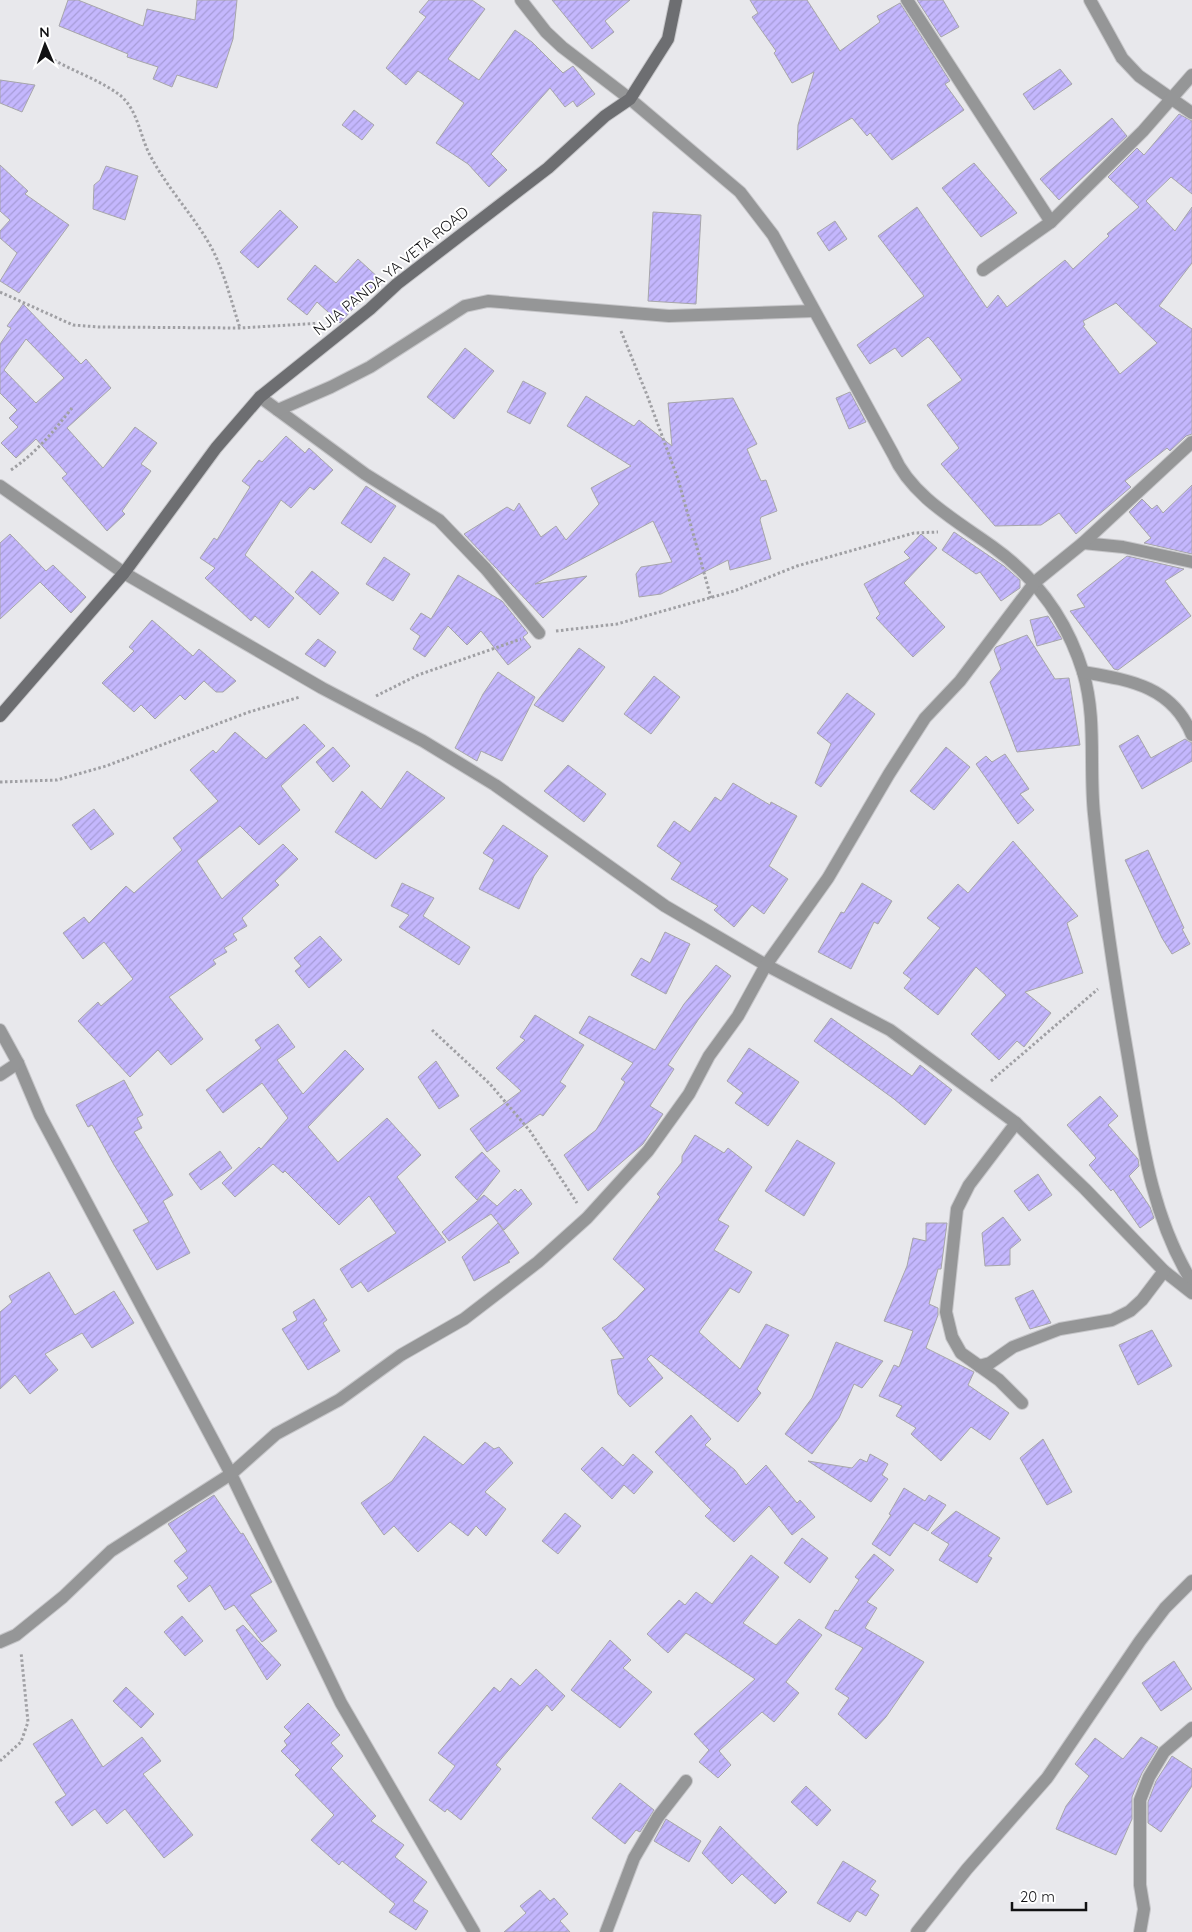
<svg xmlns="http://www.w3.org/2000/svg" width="1192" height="1932" font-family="Quicksand,sans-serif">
<defs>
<pattern id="building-hatch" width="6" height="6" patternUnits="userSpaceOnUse" patternTransform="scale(1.25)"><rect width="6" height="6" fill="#c4b7fd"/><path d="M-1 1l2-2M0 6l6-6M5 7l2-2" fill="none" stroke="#a79cd8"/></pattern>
</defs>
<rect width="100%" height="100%" fill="#e8e8ec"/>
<g fill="url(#building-hatch)" stroke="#a7a6aa" fill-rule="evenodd">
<path d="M68,0H78L143,26L147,9L195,20L197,0H237L233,39L217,88L177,75L172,87L153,79L158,67L127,57L128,54L59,26Z"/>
<path d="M429,0H472L485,9L448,59L479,80L515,30L532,42L563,73L573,66L595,94L577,107L573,101L565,107L550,88L491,154L507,170L489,187L468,164L436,143L464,103L418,71L406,85L386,68L426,17L419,12Z"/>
<path d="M552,0H630L605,21L614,32L592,49Z"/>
<path d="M750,0H807L840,51L880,22L877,16L900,3L950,81L945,84L964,110L892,160L870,133L867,136L852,118L797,150L798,125L814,72L792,83L774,53L776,51L752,17L758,13Z"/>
<path d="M917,0H943L959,27L941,37Z"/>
<path d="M1060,69L1072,84L1034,110L1023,94Z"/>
<path d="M0,80L35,85L22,112L0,103Z"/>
<path d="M354,110L374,125L362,140L342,125Z"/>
<path d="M1179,114L1192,121V194L1171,177L1146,201L1175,231L1192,207V263L1159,306L1192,329V434L1186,436L1170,451L1167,448L1125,481L1131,487L1076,534L1059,513L1041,525L995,526L941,464L959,448L927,405L962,380L932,341L928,337L902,357L895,348L870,364L857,345L924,296L878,236L917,207L987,308L998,295L1007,307L1065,260L1073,269L1109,236L1107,234L1139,207L1108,177L1137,148L1144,155ZM1116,303L1157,343L1120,374L1083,326L1085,325L1083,321Z"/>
<path d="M1112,118L1127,136L1059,200L1040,179Z"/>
<path d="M974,163L1017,213L981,237L942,188Z"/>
<path d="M0,165L28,191L25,194L69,225L19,293L0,281L17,253L0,238V231L10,220L0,211Z"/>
<path d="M106,166L138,176L125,220L93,209L94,185L100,180Z"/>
<path d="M280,210L298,227L258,268L240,252Z"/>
<path d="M653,212L701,215L696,304L648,301Z"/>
<path d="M835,221L847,239L829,251L817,233Z"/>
<path d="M358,259L380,279L340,323L317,302L307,315L287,299L315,265L336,283Z"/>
<path d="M23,304L81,364L86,359L111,388L67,428L103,468L135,427L157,443L141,464L151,471L122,511L125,514L107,531L62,478L67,474L36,439L16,458L1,443L18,427L9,418L17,410L0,393V344L11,328L7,326ZM26,339L64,378L36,403L4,370Z"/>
<path d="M465,348L494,371L454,419L427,397Z"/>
<path d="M523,381L546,393L530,424L507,412Z"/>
<path d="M850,392L866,422L849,429L836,398Z"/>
<path d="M586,396L634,426L639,420L672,446L668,403L733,398L757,444L747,449L761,481L766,480L777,511L761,517L760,520L771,559L730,570L728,560L661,594L639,597L636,574L641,567L672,562L653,521L535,584L587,576L543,618L464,534L507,507L514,511L519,503L541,537L556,526L566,540L599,504L591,488L631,466L567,426Z"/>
<path d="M286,436L305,453L309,448L333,470L314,490L310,487L291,508L281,500L245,555L294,598L269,628L255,616L251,621L205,578L215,568L200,558L214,538L217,540L250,487L242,481L259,460L262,462Z"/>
<path d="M1192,485V554L1144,543L1151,538L1129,512L1142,499L1152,509L1157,505L1163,513Z"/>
<path d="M366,486L396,506L371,543L341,523Z"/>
<path d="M954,532L1004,566L1020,580V588L1001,601L980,572L976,574L942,550Z"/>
<path d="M10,534L46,571L53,565L86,597L71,613L40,582L0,619V543Z"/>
<path d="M921,534L937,548L904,583L945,627L913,657L876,618L880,614L864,584L910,558L904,552Z"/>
<path d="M1127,556L1184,569L1165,581L1191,616L1118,670L1114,669L1070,611L1085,607L1077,595Z"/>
<path d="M384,557L410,574L393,601L366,584Z"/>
<path d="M312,571L339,593L320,615L295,592Z"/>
<path d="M458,575L502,601L528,633L523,637L531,647L508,665L481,631L467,645L448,626L425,657L413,649L420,636L410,629L421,613L431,619Z"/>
<path d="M1048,616L1062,639L1037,646L1030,620Z"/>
<path d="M152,620L193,656L199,649L236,681L223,692H216L204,681L185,700L180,695L155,719L141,705L134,712L102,683L134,651L129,647Z"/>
<path d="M1027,635L1055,679L1069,678L1080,745L1017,752L990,682L1001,669L994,650L996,647Z"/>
<path d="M318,639L336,652L325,667L305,654Z"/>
<path d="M579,648L605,667L563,722L534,705Z"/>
<path d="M498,672L535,697L502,761L481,751L477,761L455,748L483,694Z"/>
<path d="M654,676L680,697L651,734L624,714Z"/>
<path d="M847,693L875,714L821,787L815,783L831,744L817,733Z"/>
<path d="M304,724L325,746L281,786L300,810L259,845L240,826L197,861L222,899L283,844L298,859L275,881L279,885L242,918L247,926L233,934L237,940L224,948L227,952L213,960L216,964L169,997L203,1039L171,1065L158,1050L130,1077L78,1021L98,1002L101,1006L133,979L104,942L83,959L63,933L84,917L89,923L126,886L134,893L182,850L173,838L218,801L190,770L213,750L216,753L235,732L266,759Z"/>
<path d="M1138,735L1151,758L1185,739L1192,743V761L1142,789L1119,746Z"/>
<path d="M333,747L350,766L333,782L316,762Z"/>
<path d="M946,747L970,767L934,810L910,791Z"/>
<path d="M1005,754L1029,789L1020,794L1034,810L1018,824L976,764L986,756L992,762Z"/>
<path d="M568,765L606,794L584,822L544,791Z"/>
<path d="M407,771L445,798L376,859L335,832L362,791L381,809Z"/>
<path d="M733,783L770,805L771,802L797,816L769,866L788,879L764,914L752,905L734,927L714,910L718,906L671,879L681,863L657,846L674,821L690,832L715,797L721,801Z"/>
<path d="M94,809L114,834L91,850L72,825Z"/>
<path d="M503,825L548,856L534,876L519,909L479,889L494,860L483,853Z"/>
<path d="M1013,841L1078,916L1067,923L1083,973L1025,992L1051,1013L1024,1047L1017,1041L999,1060L971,1034L1006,995L976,967L938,1015L904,988L911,979L903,973L940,928L927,918L958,884L968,893Z"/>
<path d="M1148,850L1184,928L1182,929L1190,944L1172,954L1162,938L1125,860Z"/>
<path d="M402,883L434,898L423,916L470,947L459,965L399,927L409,915L391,906Z"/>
<path d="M862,883L892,901L878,924L874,922L851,969L818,952L841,912L844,913Z"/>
<path d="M665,932L690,944L666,994L631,975L641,958L650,963Z"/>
<path d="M320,936L342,960L309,988L295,971L301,966L294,958Z"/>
<path d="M716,965L731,976L698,1020L668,1065L674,1069L650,1106L663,1114L643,1144L588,1191L564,1155L596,1130L625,1082L621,1079L633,1063L579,1033L589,1016L655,1050L684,1004Z"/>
<path d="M535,1015L584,1045L560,1082L566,1086L543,1116L540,1114L487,1152L470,1129L521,1091L496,1068L525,1040L520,1037Z"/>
<path d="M831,1018L912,1076L920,1065L952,1090L925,1125L894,1099L814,1041Z"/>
<path d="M278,1024L295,1047L277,1060L303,1094L345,1050L364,1069L308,1127L338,1162L387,1118L421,1155L397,1177L446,1242L368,1292L361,1282L352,1288L340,1269L396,1233L369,1196L339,1225L285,1171L283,1173L273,1164L235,1197L222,1183L259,1147L261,1149L288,1118L262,1083L223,1113L206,1090L261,1048L255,1040Z"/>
<path d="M749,1048L799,1082L768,1126L735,1103L743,1093L727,1081Z"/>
<path d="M436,1061L459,1096L439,1109L418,1077Z"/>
<path d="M124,1080L143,1115L137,1118L142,1128L134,1132L173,1195L163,1201L190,1253L157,1270L133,1230L149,1222L114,1165L92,1125L88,1127L76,1105Z"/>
<path d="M1100,1096L1118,1116L1108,1125L1138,1159L1139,1166L1129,1176L1150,1207L1154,1218L1140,1228L1113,1189L1111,1191L1089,1165L1096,1158L1067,1125Z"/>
<path d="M695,1135L724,1153L728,1148L752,1167L718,1220L729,1226L714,1250L752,1272L739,1293L730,1288L699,1332L740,1369L766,1324L789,1335L757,1389L761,1393L738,1422L651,1355L647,1359L663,1378L630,1407L618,1394L611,1360L624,1358L602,1328L616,1319L645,1289L613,1259L660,1197L657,1194L682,1162V1156Z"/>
<path d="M797,1140L835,1163L804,1216L765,1191Z"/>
<path d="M220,1151L232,1168L201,1190L189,1174Z"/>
<path d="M482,1152L500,1171L477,1200L455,1177Z"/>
<path d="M1038,1174L1052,1195L1029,1211L1014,1191Z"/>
<path d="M515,1189L518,1192L521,1189L532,1204L504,1230L491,1214L449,1241L442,1232L484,1195L497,1206Z"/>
<path d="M1003,1217L1021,1240L1010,1249V1265L985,1266L982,1233Z"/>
<path d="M498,1223L519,1253L508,1261L510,1262L474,1281L462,1257Z"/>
<path d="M926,1223H947L941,1269H938L929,1304L938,1308V1315L926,1348L974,1372L968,1385L1009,1413L990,1440L971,1427L941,1461L911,1434L916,1428L896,1416L902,1406L879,1396L894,1365L899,1367L913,1331L884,1321L907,1266L913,1238L926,1241Z"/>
<path d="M49,1272L75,1315L114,1291L134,1323L92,1348L82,1333L45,1354L58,1370L30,1394L15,1375L0,1389V1312L12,1302L9,1296Z"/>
<path d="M1033,1290L1051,1323L1030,1329L1015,1298Z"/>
<path d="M314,1299L327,1320L323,1323L340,1351L308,1370L282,1329L297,1320L293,1312Z"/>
<path d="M1152,1330L1172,1366L1138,1385L1119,1345Z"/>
<path d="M836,1342L883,1361L862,1388L854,1384L839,1418L812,1454L785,1434L812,1398Z"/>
<path d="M691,1415L711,1439L705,1445L735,1470L746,1485L766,1465L797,1503L800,1500L815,1517L792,1535L769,1506L734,1542L705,1516L711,1510L655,1452Z"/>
<path d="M424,1436L463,1465L485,1442L494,1449L499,1447L513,1463L485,1492L506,1509L486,1536L476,1526L468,1536L450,1522L418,1552L394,1526L384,1535L361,1503L392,1481Z"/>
<path d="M1043,1439L1072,1492L1047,1505L1020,1458Z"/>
<path d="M602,1447L623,1466L633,1454L653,1472L634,1494L624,1485L612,1499L581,1469Z"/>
<path d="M870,1454L888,1464L882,1475L888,1479L871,1502L808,1461L852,1468L860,1459L867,1462Z"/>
<path d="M904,1488L925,1501L929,1495L946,1505L928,1531L914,1523L890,1556L872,1544L891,1515L889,1514Z"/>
<path d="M214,1495L241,1534L243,1533L272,1582L250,1595L277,1631L262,1642L234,1605L225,1610L210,1585L189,1602L177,1586L188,1578L174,1561L187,1551L168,1524Z"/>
<path d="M956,1511L1000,1538L988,1556L992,1558L977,1583L939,1560L949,1544L931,1533Z"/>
<path d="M565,1513L581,1526L558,1554L542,1541Z"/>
<path d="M802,1538L828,1558L810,1583L784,1563Z"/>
<path d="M874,1554L894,1570L867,1602L877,1608L865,1628L924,1662L886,1717L866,1739L838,1714L849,1698L835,1689L863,1648L825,1628L835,1610L838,1611L859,1580L855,1577Z"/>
<path d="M751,1555L779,1577L743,1623L776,1645L799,1619L822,1635L786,1682L799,1693L774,1722L762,1712L719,1751L731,1765L718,1778L699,1762L709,1750L694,1734L755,1679L686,1633L668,1653L647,1634L679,1600L685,1605L696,1592L712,1604Z"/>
<path d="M182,1616L203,1641L185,1656L164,1632Z"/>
<path d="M243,1625L281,1665L267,1680L236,1630Z"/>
<path d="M610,1640L631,1660L623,1668L652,1692L620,1728L571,1690Z"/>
<path d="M1174,1661L1192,1689L1161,1711L1142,1683Z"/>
<path d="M536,1669L565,1696L552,1711L547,1705L496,1765L501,1769L461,1820L447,1809L445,1812L429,1800L455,1766L438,1753L494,1687L500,1692L511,1678L520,1686Z"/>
<path d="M126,1687L154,1714L141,1728L113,1701Z"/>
<path d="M308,1703L340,1735L331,1743L343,1756L331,1768L376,1816L371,1821L404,1845L395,1857L427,1882L413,1901L428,1911L416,1930L389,1912L395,1904L342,1861L339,1865L311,1840L334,1815L295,1775L300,1770L281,1751L287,1745L284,1741L291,1734L284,1727Z"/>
<path d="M72,1719L103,1767L142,1737L161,1761L143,1774L193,1835L164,1858L125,1809L107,1824L95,1809L72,1826L55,1802L66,1795L33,1744Z"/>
<path d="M1141,1737L1158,1747L1142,1773L1132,1797V1819L1116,1855L1056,1829L1066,1806L1089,1776L1075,1764L1095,1738L1123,1759Z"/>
<path d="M1172,1756L1192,1769V1786L1161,1832L1148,1823V1802L1156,1781Z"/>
<path d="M620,1783L654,1810L640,1832L636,1830L625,1844L592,1818Z"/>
<path d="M806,1786L831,1810L817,1826L791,1802Z"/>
<path d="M666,1819L701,1841L689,1862L654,1841Z"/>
<path d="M720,1826L787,1892L775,1904L742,1874L732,1884L702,1853Z"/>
<path d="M843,1861L876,1881L870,1889L879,1895L866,1916L857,1911L850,1922L817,1903Z"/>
<path d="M540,1890L550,1901L554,1898L568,1914L560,1921L570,1932H504L526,1913L520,1906Z"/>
</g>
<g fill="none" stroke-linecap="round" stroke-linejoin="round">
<defs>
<g id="street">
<path d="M521,0L546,32L562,47L630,99L740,192L773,235L893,454C911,496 957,521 993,547C1038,579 1067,620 1083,672C1097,719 1089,766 1094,814C1102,895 1114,976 1128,1057C1141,1134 1150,1214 1192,1282"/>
<path d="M907,0L1051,222"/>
<path d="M1090,0L1122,58L1139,76L1192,113"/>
<path d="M983,270L1051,222L1143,131L1192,75"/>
<path d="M260,397L365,474L439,520L486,569L539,633"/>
<path d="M278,410L331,387L370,367L465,306L488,301L669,316L814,311"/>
<path d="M0,486L124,573L322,688L423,741L495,785L665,906L766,965L890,1030L1016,1123L1085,1189L1164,1271L1192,1293"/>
<path d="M1083,543L1123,547L1192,562"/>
<path d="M1083,672C1129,680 1172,686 1192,735"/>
<path d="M0,1030L18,1063L40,1115L231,1474L341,1703L474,1932"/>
<path d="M0,1075L18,1063"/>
<path d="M1016,1123L969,1185L957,1209L946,1312L952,1337L961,1353L999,1380L1022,1403"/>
<path d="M979,1366L990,1363L1013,1347L1060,1329L1112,1320L1130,1311L1142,1300L1164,1271"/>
<path d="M0,1642L16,1635L63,1597L111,1551L231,1474L276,1434L339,1400L401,1355L464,1319L538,1262L587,1218L648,1151L689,1094L709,1056L738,1016L766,965L828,878L889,774L925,718L960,681L1035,582L1083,543L1192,442"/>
<path d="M606,1932L634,1858L658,1817L686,1781"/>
<path d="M917,1932L967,1869L1047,1778L1140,1641L1165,1608L1192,1581"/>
<path d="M1140,1932L1144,1909L1140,1885V1800L1149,1777L1164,1752L1192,1728"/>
</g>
<path id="secondary" d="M0,716L124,573L216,448L260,397L370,309L397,284L548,168L605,116L630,99L668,39L676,0"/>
</defs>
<use href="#street" stroke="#c6c6c9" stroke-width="14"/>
<use href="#secondary" stroke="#c6c6c9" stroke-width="14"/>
<g stroke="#a0a0a4" stroke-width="3" stroke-dasharray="2.5 2.5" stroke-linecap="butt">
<path d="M54,60C75,72 102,81 121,96C139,112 140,138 151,157C168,189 193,215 210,245C224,270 231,301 240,328"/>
<path d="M0,292L73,325L99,327L240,328L322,323"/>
<path d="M621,331L647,395L678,479L711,598"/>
<path d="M11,470C36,453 53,432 72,408"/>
<path d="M556,631L617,624L734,591L797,566L914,533L938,532"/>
<path d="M376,696L418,675L521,639"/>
<path d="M0,782L57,780L106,766L249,712L300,697"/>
<path d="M432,1030L490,1084L530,1131L577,1203"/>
<path d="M991,1081L1098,989"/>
<path d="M0,1761L21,1742L28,1722L21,1652"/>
</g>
<use href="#street" stroke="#959697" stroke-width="12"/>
<use href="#secondary" stroke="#6d6e71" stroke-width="12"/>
</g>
<g text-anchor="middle" stroke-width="4" stroke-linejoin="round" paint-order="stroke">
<g font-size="15" fill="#111113" stroke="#fff">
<text transform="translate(391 271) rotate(-39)" y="5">NJIA PANDA YA VETA ROAD</text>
</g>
</g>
<g transform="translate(45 45) rotate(358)" stroke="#ffffff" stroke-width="4" paint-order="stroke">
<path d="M0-4L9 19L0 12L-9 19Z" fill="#111113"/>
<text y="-8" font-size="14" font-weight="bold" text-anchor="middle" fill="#111113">N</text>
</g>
<path d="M1012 1902v8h74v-8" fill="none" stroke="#111113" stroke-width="2.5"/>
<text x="1020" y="1902" font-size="15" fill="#111113" stroke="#ffffff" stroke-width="4" paint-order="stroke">20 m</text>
</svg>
